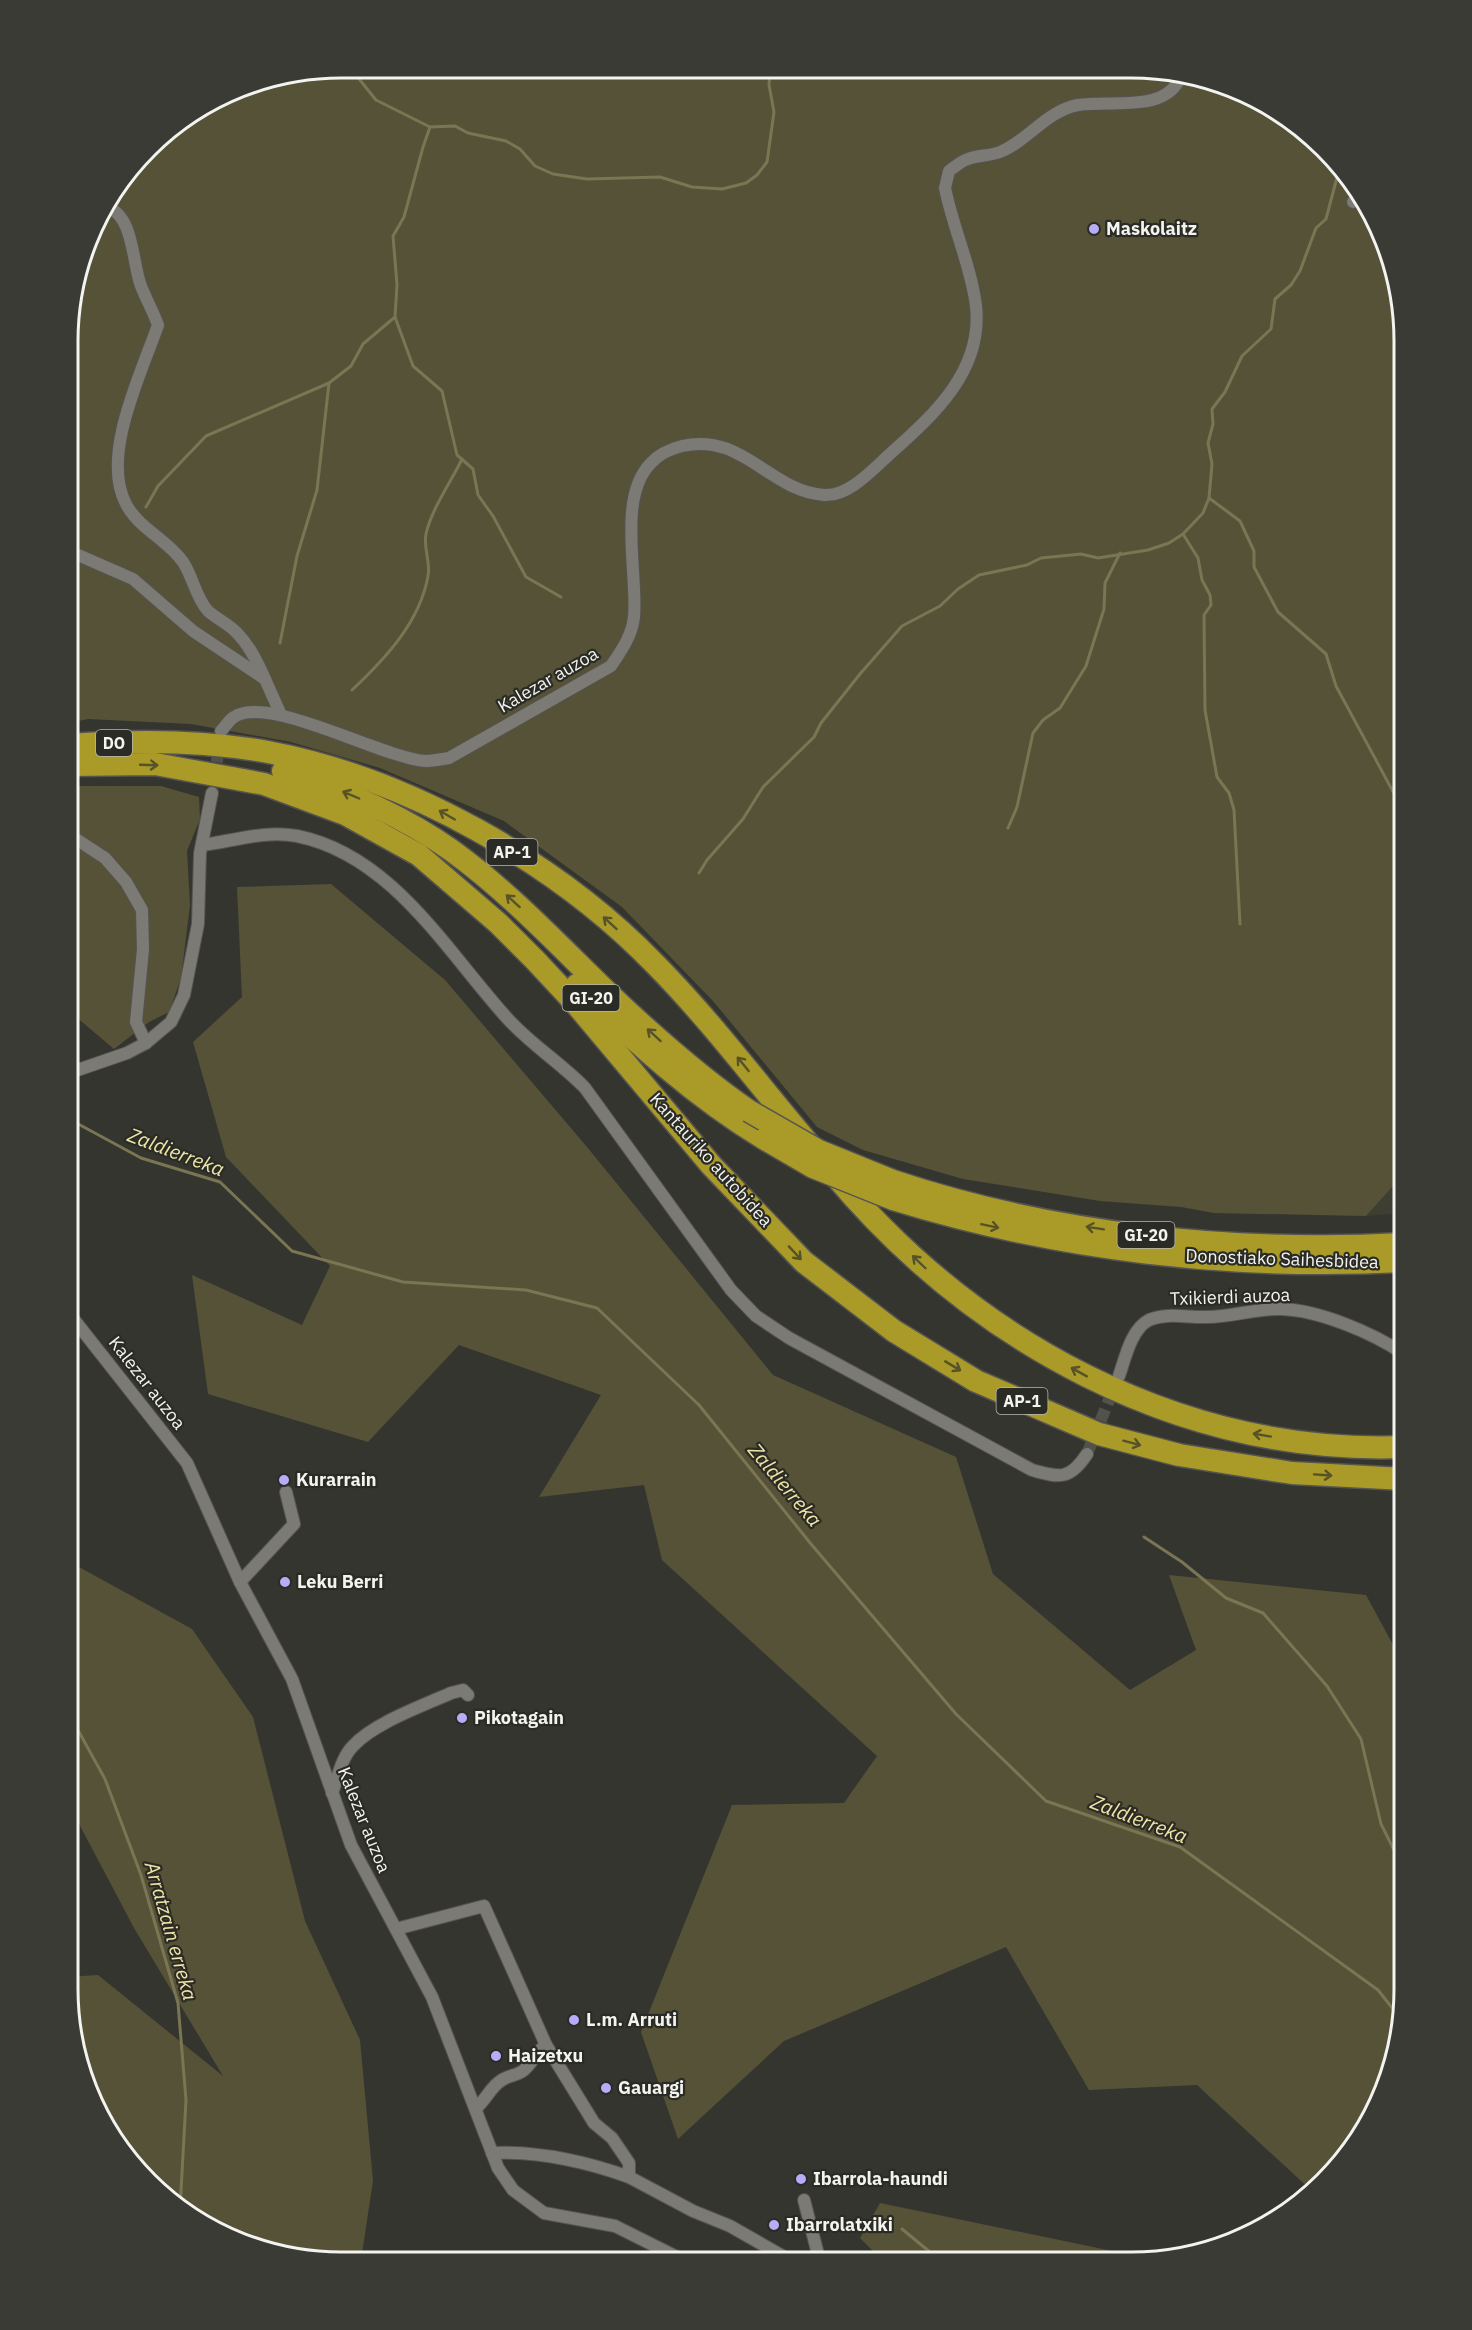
<svg xmlns="http://www.w3.org/2000/svg" width="1472" height="2330" font-family="'IBM Plex Sans',sans-serif">
<rect width="100%" height="100%" fill="#353530"/>
<path fill="#3f3e32" d="M1404,1174V1213L1366,1216Z"/>
<g fill="#565237">
<path d="M341,68L1167,70L1236,88L1298,124L1348,175L1384,237L1404,341V1174L1366,1216L1214,1213L1181,1207L1100,1201L963,1179L863,1150L817,1127L713,1001L622,907L504,821L380,768L291,742L191,724L88,719L69,723L70,306L96,220L160,136L237,88Z"/>
<path d="M69,786H161L199,797L200,819L187,851L190,905L181,978L169,1012L149,1022L114,1049L75,1016H69Z"/>
<path d="M331,884L445,980L587,1147L773,1375L956,1457L993,1574L1130,1690L1196,1650L1169,1575L1366,1595L1404,1665V2007L1390,2077L1348,2155L1312,2191L1197,2085L1089,2090L1006,1947L784,2041L678,2139L641,2032L732,1805L844,1803L877,1756L662,1560L644,1485L539,1497L601,1395L459,1345L368,1442L208,1394L192,1275L302,1325L330,1266L226,1157L193,1042L242,997L237,887Z"/>
<path d="M68,1561L192,1629L253,1717L305,1921L360,2040L373,2181L361,2260H306L237,2242L175,2206L124,2156L88,2093L68,1989V1977L98,1975L223,2076L134,1928L68,1803Z"/>
<path d="M880,2203L1151,2259L1131,2262H884L860,2238Z"/>
</g>
<g fill="none" stroke-linecap="round" stroke-linejoin="round">
<g stroke="#7a7553" stroke-width="3">
<path d="M343,68L351,69L376,100L430,127L455,126L468,133L506,141L520,149L535,166L553,174L587,179L660,177L692,187L722,189L746,183L757,175L767,162L774,112L769,85L770,69"/>
<path d="M430,127L423,147L404,217L393,236L397,285L395,317L413,366L442,391L457,455L473,469L478,495L493,516L526,577L561,597"/>
<path d="M1209,498L1240,521L1254,551V567L1278,612L1326,654L1336,686L1404,812"/>
<path d="M146,507L158,486L206,436L329,383L351,366L363,344L395,317"/>
<path d="M1183,534L1198,558L1202,580L1210,595L1211,605L1204,615L1205,710L1217,777L1229,793L1234,810L1240,924"/>
<path d="M280,643L297,556L317,490L329,383"/>
<path d="M352,690C385,659 420,622 428,576C431,563 423,548 426,534C431,510 451,482 462,459"/>
<path d="M1008,828L1017,807L1033,733L1043,720L1060,708L1086,666L1104,609L1105,583L1120,553"/>
<path d="M699,873L707,860L743,819L763,787L814,737L821,723L860,674L902,626L940,606L958,589L979,575L1027,565L1041,558L1081,554L1098,558L1148,550L1169,543L1183,534L1203,513L1209,498L1212,464L1208,443L1213,424L1212,409L1225,392L1242,356L1271,329L1275,299L1291,285L1300,271L1316,228L1326,219L1340,166"/>
<path d="M69,1119L141,1158L220,1182L292,1251L403,1282L526,1290L597,1308L699,1405L811,1544L956,1714L1046,1801L1180,1847L1378,1990L1401,2019"/>
<path d="M1144,1537L1182,1562L1226,1598L1263,1613L1327,1686L1361,1739L1381,1824L1404,1870"/>
<path d="M68,1712L105,1779L141,1875L178,2003L186,2100L180,2209"/>
<path d="M902,2229L942,2262"/>
</g>
<g stroke="#52524d" stroke-width="12" stroke-dasharray="12 6" stroke-linecap="butt">
<path d="M214,780L220,741"/>
<path d="M1087,1454L1116,1383"/>
</g>
<defs>
<g id="minor">
<path d="M1353,202L1360,195"/>
<path d="M106,207C134,214 132,263 141,286C146,299 153,311 158,325C142,372 100,456 126,504C139,529 168,540 183,562C193,577 196,598 208,611C217,619 229,624 237,633C250,646 258,663 265,679"/>
<path d="M69,551L133,579L193,631L265,679L281,715"/>
<path d="M221,731C225,727 229,720 234,717C269,694 381,758 426,761C433,761 442,759 449,758L611,666C621,651 632,636 634,617C638,573 617,497 651,463C660,453 670,449 682,446C743,432 769,491 824,495C849,497 874,468 891,453C935,414 983,370 976,306C971,266 953,228 945,188L949,171C955,167 961,161 968,159C978,155 990,156 1000,152C1028,141 1046,111 1078,105C1111,99 1167,115 1182,74"/>
<path d="M69,839H76L105,858L126,882L142,910L143,949L136,1022L146,1043"/>
<path d="M202,845C234,841 265,830 297,836C392,855 447,952 507,1018C530,1044 561,1063 585,1088L731,1290L756,1316L789,1338L1032,1470C1060,1478 1070,1480 1087,1454"/>
<path d="M69,1073L127,1053L146,1043L171,1022L184,995L198,924L200,853L212,793"/>
<path d="M68,1312L187,1463L240,1582L292,1679L351,1845L432,1997L498,2168L513,2190L544,2213L615,2226L685,2261"/>
<path d="M1119,1376C1125,1359 1131,1329 1149,1320C1167,1312 1189,1318 1208,1317C1232,1317 1257,1308 1281,1309C1319,1310 1373,1333 1404,1354"/>
<path d="M240,1582L294,1524L286,1492"/>
<path d="M332,1793C338,1778 341,1758 353,1746C374,1723 422,1706 451,1693L463,1690L468,1695"/>
<path d="M396,1929L484,1906L546,2045L594,2123L612,2138L629,2163V2177L693,2211L730,2226L793,2262"/>
<path d="M476,2108C486,2100 491,2086 502,2080C509,2075 517,2076 524,2070C533,2062 536,2052 546,2045"/>
<path d="M492,2153C539,2151 584,2161 629,2177"/>
<path d="M804,2200L820,2262"/>
</g>
<g id="motorway">
<path d="M69,745C135,740 203,740 268,752C407,778 558,863 656,965C711,1021 758,1084 809,1144"/>
<path d="M69,765L155,764L264,784L345,814L419,855L498,923L535,960L576,1004L711,1165L804,1262L894,1331L976,1381L1099,1434L1179,1455L1292,1473L1404,1479"/>
<path d="M283,771C343,790 400,814 451,850C516,897 568,956 626,1010C665,1046 705,1081 749,1111"/>
<path d="M577,985C635,1042 695,1097 765,1139"/>
<path d="M832,1172C973,1341 1179,1455 1404,1447"/>
<path d="M893,1181C1055,1235 1234,1253 1404,1244"/>
<path d="M893,1199C1057,1250 1233,1270 1404,1261"/>
</g>
</defs>
<use href="#minor" stroke="#555450" stroke-width="14"/>
<use href="#motorway" stroke="#555450" stroke-width="25"/>
<use href="#minor" stroke="#7b7a74" stroke-width="12"/>
<use href="#motorway" stroke="#aa9a28" stroke-width="22"/>
<defs>
<g id="motorway-bridge">
<path d="M749,1111L819,1151L893,1181"/>
<path d="M765,1139L813,1167L893,1199"/>
</g>
</defs>
<use href="#motorway-bridge" stroke="#555450" stroke-width="25" stroke-linecap="butt"/>
<use href="#motorway-bridge" stroke="#aa9a28" stroke-width="22"/>
</g>
<defs><path id="oneway-shaft" d="M-6 0H5M1.5-3L5.5 0L1.5 3" fill="none" stroke-width="1.6" stroke-linecap="round" stroke-linejoin="round" transform="scale(1.5)"/></defs>
<g stroke="#575227">
<use href="#oneway-shaft" transform="translate(149 765) rotate(2)"/>
<use href="#oneway-shaft" transform="translate(351 795) rotate(-157)"/>
<use href="#oneway-shaft" transform="translate(447 815) rotate(-150)"/>
<use href="#oneway-shaft" transform="translate(513 901) rotate(-138)"/>
<use href="#oneway-shaft" transform="translate(610 923) rotate(-138)"/>
<use href="#oneway-shaft" transform="translate(654 1035) rotate(-138)"/>
<use href="#oneway-shaft" transform="translate(743 1064) rotate(-129)"/>
<use href="#oneway-shaft" transform="translate(990 1226) rotate(12)"/>
<use href="#oneway-shaft" transform="translate(1095 1228) rotate(-171)"/>
<use href="#oneway-shaft" transform="translate(795 1253) rotate(47)"/>
<use href="#oneway-shaft" transform="translate(919 1262) rotate(-136)"/>
<use href="#oneway-shaft" transform="translate(953 1366) rotate(31)"/>
<use href="#oneway-shaft" transform="translate(1079 1372) rotate(-151)"/>
<use href="#oneway-shaft" transform="translate(1262 1435) rotate(-170)"/>
<use href="#oneway-shaft" transform="translate(1132 1443) rotate(15)"/>
<use href="#oneway-shaft" transform="translate(1323 1475) rotate(4)"/>
</g>
<g fill="#b8abf7" stroke="#2b2b26" stroke-width="2">
<circle cx="1094" cy="229" r="6"/>
<circle cx="284" cy="1480" r="6"/>
<circle cx="285" cy="1582" r="6"/>
<circle cx="462" cy="1718" r="6"/>
<circle cx="574" cy="2020" r="6"/>
<circle cx="496" cy="2056" r="6"/>
<circle cx="606" cy="2088" r="6"/>
<circle cx="801" cy="2179" r="6"/>
<circle cx="774" cy="2225" r="6"/>
</g>
<g text-anchor="middle" stroke-width="4.5" stroke-linejoin="round" paint-order="stroke">
<g fill="#2b2b26" stroke="#b7b7b3" stroke-width="1.5">
<rect x="96" y="730" width="36" height="26" rx="4.5"/>
<rect x="486.5" y="839" width="51" height="26" rx="4.5"/>
<rect x="562.5" y="985" width="57" height="26" rx="4.5"/>
<rect x="1117.5" y="1222" width="57" height="26" rx="4.5"/>
<rect x="996.5" y="1388" width="51" height="26" rx="4.5"/>
</g>
<g font-size="16" font-weight="bold" fill="#f3f3ef">
<text x="114" y="749">DO</text>
<text x="512" y="858">AP-1</text>
<text x="591" y="1004">GI-20</text>
<text x="1146" y="1241">GI-20</text>
<text x="1022" y="1407">AP-1</text>
</g>
<g font-size="18" font-weight="bold" fill="#f3f3ef" stroke="#2b2b26" text-anchor="start">
<text x="1106" y="235">Maskolaitz</text>
<text x="296" y="1486">Kurarrain</text>
<text x="297" y="1588">Leku Berri</text>
<text x="474" y="1724">Pikotagain</text>
<text x="586" y="2026">L.m. Arruti</text>
<text x="508" y="2062">Haizetxu</text>
<text x="618" y="2094">Gauargi</text>
<text x="813" y="2185">Ibarrola-haundi</text>
<text x="786" y="2231">Ibarrolatxiki</text>
</g>
<g font-size="18" fill="#f3f3ef" stroke="#2b2b26">
<text transform="translate(548 680) rotate(-30)" y="6">Kalezar auzoa</text>
<text transform="translate(711 1160) rotate(48)" y="6">Kantauriko autobidea</text>
<text transform="translate(1282 1259) rotate(2)" y="6">Donostiako Saihesbidea</text>
<text transform="translate(1230 1297) rotate(-2)" y="6">Txikierdi auzoa</text>
<text transform="translate(147 1383) rotate(52)" y="6">Kalezar auzoa</text>
<text transform="translate(364 1820) rotate(68)" y="6">Kalezar auzoa</text>
</g>
<g font-size="20" font-style="italic" fill="#eee5a7" stroke="#2b2b26">
<text transform="translate(176 1152) rotate(21)" y="7">Zaldierreka</text>
<text transform="translate(785 1485) rotate(50)" y="7">Zaldierreka</text>
<text transform="translate(1139 1819) rotate(21)" y="7">Zaldierreka</text>
<text transform="translate(171 1931) rotate(74)" y="7">Arratzain erreka</text>
</g>
</g>
<path d="M0 0H1472V2330H0ZM341 78H1131A263 263 0 0 1 1394 341V1989A263 263 0 0 1 1131 2252H341A263 263 0 0 1 78 1989V341A263 263 0 0 1 341 78Z" fill="#3b3b36" fill-rule="evenodd"/>
<path fill="none" stroke="#f3f3ef" stroke-width="3" d="M341 78H1131A263 263 0 0 1 1394 341V1989A263 263 0 0 1 1131 2252H341A263 263 0 0 1 78 1989V341A263 263 0 0 1 341 78Z"/>
</svg>
